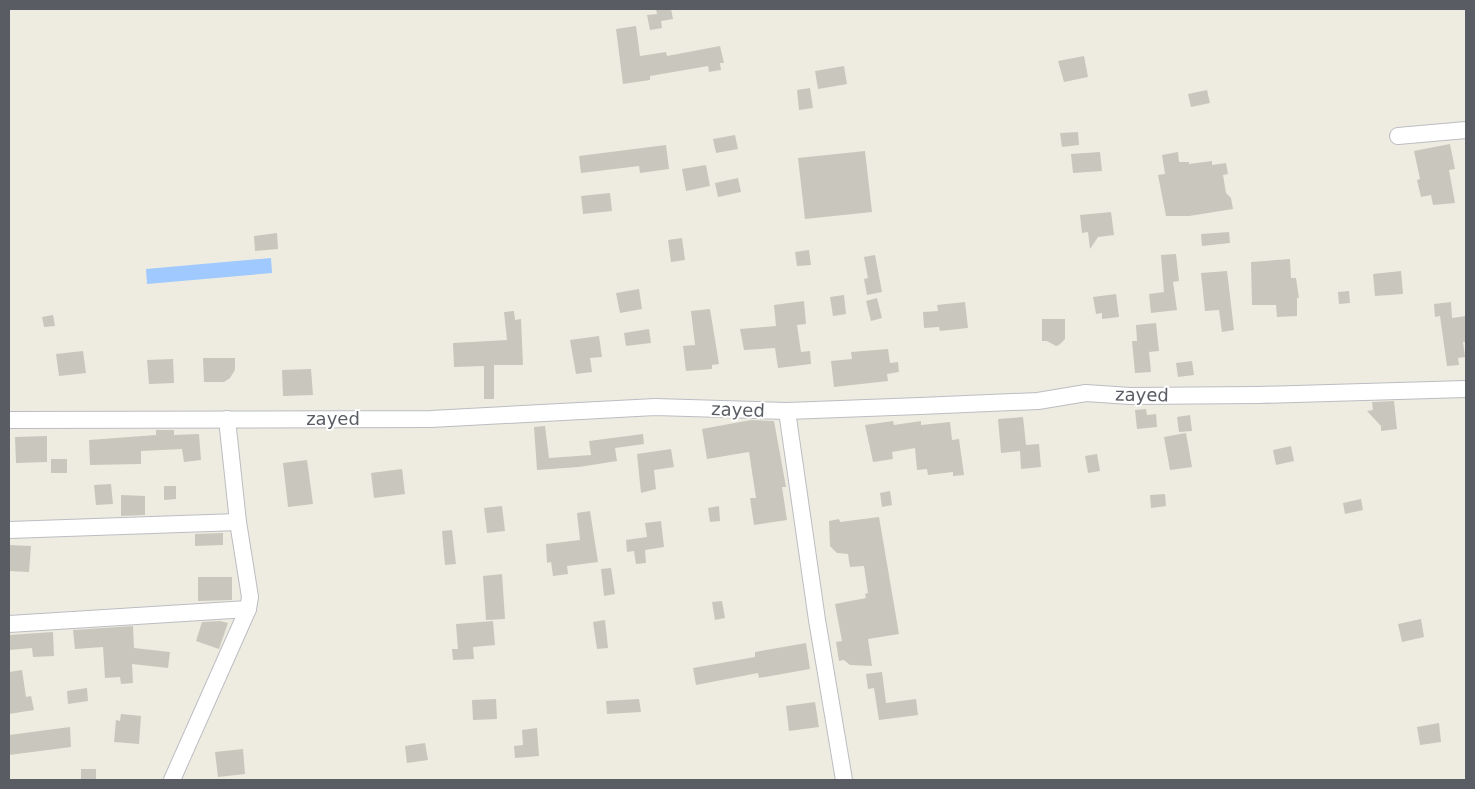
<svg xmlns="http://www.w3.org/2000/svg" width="1475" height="789" font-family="'DejaVu Sans',sans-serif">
<rect width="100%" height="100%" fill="#eeece0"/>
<path fill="#9fc9ff" d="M271,258L272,273L147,284L146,269Z"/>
<g fill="#c9c6bd">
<path d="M656,9H671L673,19L661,21L662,28L650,30L647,15L657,14Z"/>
<path d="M636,26L640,56L666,52L667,56L720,46L724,63H720L721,70L709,72L708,66L650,76V80L623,84L616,29Z"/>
<path d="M1084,56L1088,77L1064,82L1058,61Z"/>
<path d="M844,66L847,84L818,89L815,71Z"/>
<path d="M810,88L813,108L799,110L797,90Z"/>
<path d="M1207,90L1210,103L1191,107L1188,94Z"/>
<path d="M1078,132L1079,145L1062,147L1060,133Z"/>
<path d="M735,135L738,149L716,153L713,139Z"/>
<path d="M1450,144L1455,169L1449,170L1455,203L1433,205L1431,195L1421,197L1417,180L1420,179L1414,151Z"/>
<path d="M666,145L669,169L640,173L639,166L581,173L579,156Z"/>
<path d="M865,151L872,212L805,219L798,158Z"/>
<path d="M1100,152L1102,171L1073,173L1071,154Z"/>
<path d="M1178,152L1179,162H1189V164L1212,161V165L1226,163L1228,174L1223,175L1226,193L1231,198L1233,209L1189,216H1166L1158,175L1165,174L1162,155Z"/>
<path d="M706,165L710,186L686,191L682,169Z"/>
<path d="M738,178L741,192L718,197L715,183Z"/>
<path d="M610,193L612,211L583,214L581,196Z"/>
<path d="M1111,212L1114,235L1098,237L1090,249L1088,232L1082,233L1080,215Z"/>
<path d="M1229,232L1230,243L1202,246L1201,234Z"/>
<path d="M277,233L278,249L255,251L254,236Z"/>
<path d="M682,238L685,260L671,262L668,240Z"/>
<path d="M809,250L811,265L797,266L795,252Z"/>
<path d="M1176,254L1179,281L1173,282L1177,310L1151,313L1149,294L1164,292L1161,255Z"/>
<path d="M875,255L882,292L867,295L864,279L868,278L864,257Z"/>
<path d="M1290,259L1291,278H1296L1299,298H1297V316L1277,317L1276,305H1252L1251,262Z"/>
<path d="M1227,271L1234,330L1222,332L1219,310L1205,311L1201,273Z"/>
<path d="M1401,271L1403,294L1375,296L1373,274Z"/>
<path d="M639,289L642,309L620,313L616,293Z"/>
<path d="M1349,291L1350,303L1339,304L1338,292Z"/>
<path d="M1116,294L1119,317L1102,319V313L1096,314L1093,297Z"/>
<path d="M844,295L846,314L833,316L830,297Z"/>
<path d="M877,298L882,318L871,321L866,301Z"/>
<path d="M804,301L806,324L797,325L801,352L810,351L811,364L778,368L775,348L744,350L740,329L776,326L774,305Z"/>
<path d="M965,302L968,328L940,331L939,327L924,328L923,312L938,311L937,305Z"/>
<path d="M1451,302L1452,318L1466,316V342H1463L1465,357L1458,358L1459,365L1447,366L1440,316L1435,317L1434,304Z"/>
<path d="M710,309L719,364L712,365V369L686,371L683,346L695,345L691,311Z"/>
<path d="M514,311L515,320L521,319L523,365H494V399H484V366L454,367L453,343L507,340L504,312Z"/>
<path d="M53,315L55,326L44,327L42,317Z"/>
<path d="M1042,319H1065V339L1059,345L1056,346L1047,341H1042Z"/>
<path d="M1156,323L1159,351L1149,352L1151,372L1135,373L1132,341H1137L1136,325Z"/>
<path d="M649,329L651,343L626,346L624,333Z"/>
<path d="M599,336L602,357L590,358L592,372L576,374L570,340Z"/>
<path d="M888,349L890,363L898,362L899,372L887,374L888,381L834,387L831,361L852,359L851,352Z"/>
<path d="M83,351L86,373L59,376L56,354Z"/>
<path d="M203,358H235V370L230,378L224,382H204Z"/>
<path d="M173,359L174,383L149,384L147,360Z"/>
<path d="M1192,361L1194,375L1178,377L1176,363Z"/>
<path d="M311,369L313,395L283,396L282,370Z"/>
<path d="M1394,401L1397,429L1381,431V426L1367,411L1373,410L1372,402Z"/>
<path d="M1146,409L1147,415L1156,414L1157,427L1137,429L1135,410Z"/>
<path d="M1190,415L1192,431L1179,432L1177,417Z"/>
<path d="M1023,417L1026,445L1039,444L1041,467L1021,469L1020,451L1001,453L998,419Z"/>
<path d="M751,420L774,421L786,487H782L787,520L754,525L750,498H756L749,452L707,459L702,429Z"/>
<path d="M893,421L894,425L921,421V425L950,422L952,440L959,439L964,475L953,476V472L928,475L927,469L917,470L915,448L892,452L893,459L873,462L865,425Z"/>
<path d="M545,426L549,458L591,455L589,441L643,434L644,444L615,448L617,461L579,467L537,470L534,427Z"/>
<path d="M156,430H174V435L199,434L201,460L184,462L182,449L141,451V464L90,465L89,440L156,435Z"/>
<path d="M1186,433L1192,467L1170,470L1164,437Z"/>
<path d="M47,436V462L16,463L15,437Z"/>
<path d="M1291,446L1294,461L1276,465L1273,450Z"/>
<path d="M671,449L674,467L654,470L656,489L641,493L637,454Z"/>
<path d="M1097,454L1100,471L1088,473L1085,456Z"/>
<rect x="51" y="459" width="16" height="14"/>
<path d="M307,460L313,504L288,507L283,463Z"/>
<path d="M402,469L405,494L374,498L371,473Z"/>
<path d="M111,484L113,504L96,505L94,485Z"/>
<path d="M164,486H176V499L164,500Z"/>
<path d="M890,491L892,505L882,507L880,493Z"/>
<path d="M1165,494L1166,506L1151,508L1150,495Z"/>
<path d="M121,495L145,496V515L121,516Z"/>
<path d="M1361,499L1363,510L1345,514L1343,503Z"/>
<path d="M502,506L505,531L487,533L484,508Z"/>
<path d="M719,506L720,521L710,522L708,508Z"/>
<path d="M590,511L598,562L567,566L568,574L553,576L551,562L547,563L546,544L580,540L577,513Z"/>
<path d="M879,517L899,634L868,639L872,666L850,665L844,660L839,661L836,642L842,641L835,604L866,598L865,594L868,593L864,566L850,567L848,554L837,553L830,546L829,521L839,519L840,522Z"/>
<path d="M661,521L664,547L645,550L646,563L636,564L634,551L627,552L626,540L647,537L645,523Z"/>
<path d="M452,530L456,564L445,565L442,531Z"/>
<path d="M223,533V545L195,546V534Z"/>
<path d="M9,545L31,546L29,572L9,571Z"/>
<path d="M611,568L615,594L604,596L601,569Z"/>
<path d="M502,574L505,619L486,620L483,576Z"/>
<path d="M198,577H232V600L198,601Z"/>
<path d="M722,601L725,618L715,620L712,602Z"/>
<path d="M1421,619L1424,637L1402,642L1398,624Z"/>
<path d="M605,620L608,648L597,649L593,622Z"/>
<path d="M220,621L228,623L219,649L196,641L202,622Z"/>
<path d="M493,621L495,645L473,647L474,659L453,660L452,649H458L456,624Z"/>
<path d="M133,626L134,648L170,652L168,668L132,664L133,683L121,684L120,677L105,678L103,647L75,649L73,630Z"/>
<path d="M53,632L54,656L33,657L32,648L9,650V635Z"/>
<path d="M806,643L810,669L759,678L758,673L696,685L693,668L755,657V652Z"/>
<path d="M22,670L26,697L31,696L34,710L9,714V672Z"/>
<path d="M882,672L886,703L916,699L918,715L879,720L874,688L868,689L866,674Z"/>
<path d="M87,688L88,701L68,704L67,691Z"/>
<path d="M496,699L497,719L473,720L472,700Z"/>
<path d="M639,699L641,712L607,714L606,701Z"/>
<path d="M815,702L819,727L789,731L786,706Z"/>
<path d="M121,714L141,716L139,744L114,742L116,720L120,721Z"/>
<path d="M1439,723L1441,742L1420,745L1417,727Z"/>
<path d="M70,727L71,747L9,755V735Z"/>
<path d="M537,728L539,756L515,758L514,746L523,745L522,730Z"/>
<path d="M425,743L428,760L407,763L405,746Z"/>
<path d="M243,749L245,774L218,777L215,752Z"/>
<rect x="81" y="769" width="15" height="11"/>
</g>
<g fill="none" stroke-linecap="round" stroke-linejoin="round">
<defs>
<g id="minor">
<path d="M1398,136L1466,130"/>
<path d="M787,411L817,620L844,780"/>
<path d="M9,420L431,419L655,407L787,411L920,406L1038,401L1086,393L1130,396L1259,395L1466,389"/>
<path d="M9,530L238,522"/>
<path d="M9,624L248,609"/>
<path d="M172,780L248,609L250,597L238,522L227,419"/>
</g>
</defs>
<use href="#minor" stroke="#bbbdc3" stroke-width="18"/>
<use href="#minor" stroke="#fff" stroke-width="16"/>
</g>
<g text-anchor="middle" stroke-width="4" stroke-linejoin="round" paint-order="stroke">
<g font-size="18" fill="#595c63" stroke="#fff">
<text transform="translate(1142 395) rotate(1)" y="6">zayed</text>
<text transform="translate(738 410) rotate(2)" y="6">zayed</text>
<text x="333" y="425">zayed</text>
</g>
</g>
<rect width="1475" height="789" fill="none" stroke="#595c63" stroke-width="20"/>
</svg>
